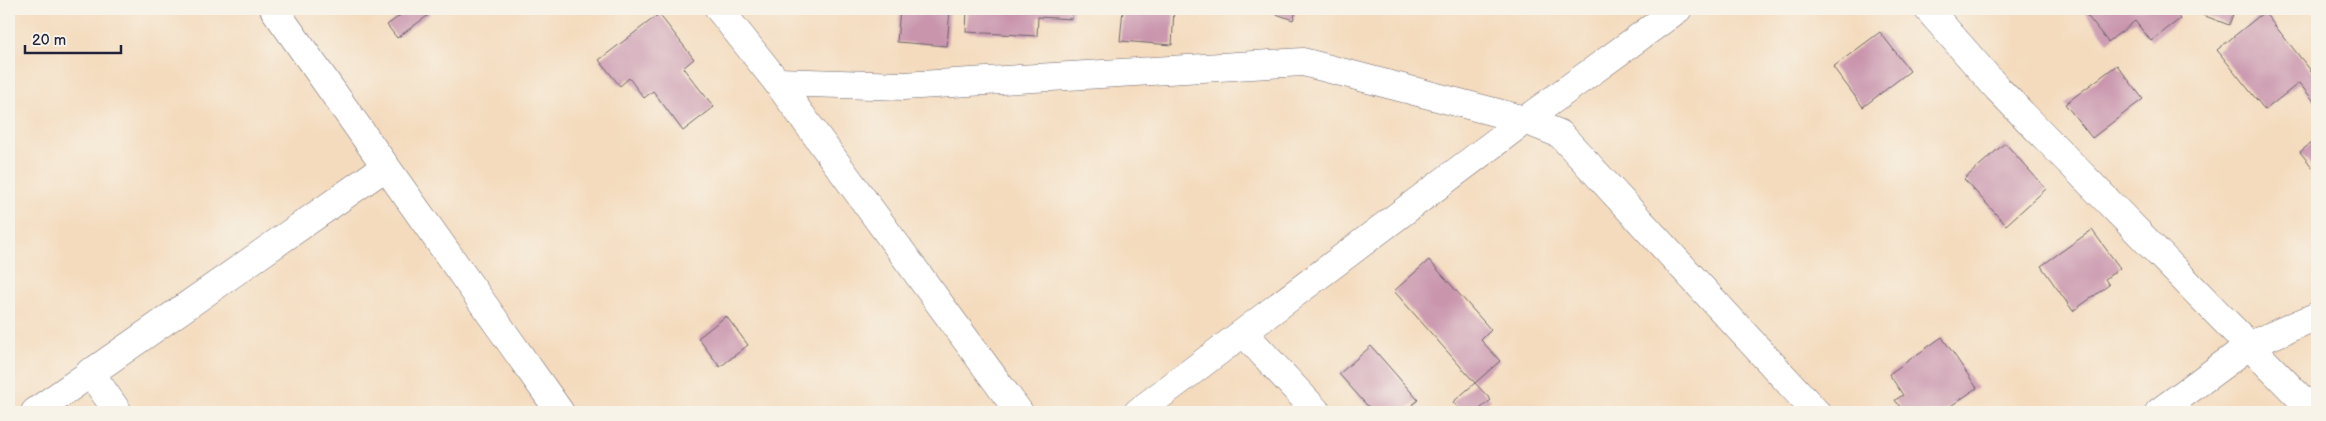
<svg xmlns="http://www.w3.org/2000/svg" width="2326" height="421" font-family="'Balsamiq Sans',sans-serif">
<rect width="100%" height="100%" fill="#f7f3e8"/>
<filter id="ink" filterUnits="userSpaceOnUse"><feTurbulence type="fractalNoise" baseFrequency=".02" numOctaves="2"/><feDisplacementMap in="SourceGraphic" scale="10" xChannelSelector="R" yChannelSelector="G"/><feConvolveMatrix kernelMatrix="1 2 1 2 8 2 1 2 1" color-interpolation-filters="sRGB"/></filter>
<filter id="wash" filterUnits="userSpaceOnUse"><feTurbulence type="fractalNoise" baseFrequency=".0096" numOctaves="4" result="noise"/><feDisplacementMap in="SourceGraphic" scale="20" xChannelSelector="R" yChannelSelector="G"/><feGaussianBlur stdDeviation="1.12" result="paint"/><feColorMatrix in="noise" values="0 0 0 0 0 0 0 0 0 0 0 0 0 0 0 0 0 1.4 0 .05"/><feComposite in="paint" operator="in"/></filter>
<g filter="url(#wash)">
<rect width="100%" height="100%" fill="#f4dbbe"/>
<g id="blocks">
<g fill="#c995ad">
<path d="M409,9H426L430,14L397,38L387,25Z"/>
<path d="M900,9H950L947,46L897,42Z"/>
<path d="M967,9H1073L1072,19L1038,17L1037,36L966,32Z"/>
<path d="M1123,9H1174L1172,45L1120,41Z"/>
<path d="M1269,9H1297L1293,20L1268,11Z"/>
<path d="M2082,9H2172L2180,19L2151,41L2135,21L2108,42Z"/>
<path d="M2192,9H2242L2241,11L2235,9L2229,25L2192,11Z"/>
<path d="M2264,12L2312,72L2317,68V105L2299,83L2265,110L2217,50Z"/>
<path d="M659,14L694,59L683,68L714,107L683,131L653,91L644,98L629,78L620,86L599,60Z"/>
<path d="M1880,32L1910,71L1863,107L1833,67Z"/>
<path d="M2117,65L2143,99L2092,138L2065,104Z"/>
<path d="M2317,138V173L2300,152Z"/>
<path d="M2005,143L2046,189L2006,225L1964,179Z"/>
<path d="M2092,230L2120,268L2105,279L2109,285L2073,311L2041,266Z"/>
<path d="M1429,260L1491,330L1481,340L1500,361L1475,383L1394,291Z"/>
<path d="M726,316L748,345L720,367L698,338Z"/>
<path d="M1942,337L1977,388L1942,412H1904L1895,400L1903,395L1889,374Z"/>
<path d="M1371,346L1418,400L1404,412H1373L1339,374Z"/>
<path d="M1475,383L1491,400L1476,412H1462L1453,402Z"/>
</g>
</g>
</g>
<g filter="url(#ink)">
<use href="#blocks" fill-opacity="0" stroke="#6c6369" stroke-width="1"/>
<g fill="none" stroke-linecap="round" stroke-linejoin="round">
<defs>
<g id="minor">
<path d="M274,9L560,412"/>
<path d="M719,9L777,82L1019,412"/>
<path d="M1928,9L1998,89L2314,412"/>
<path d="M777,82L903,86L1303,62L1525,120L1560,134L1816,412"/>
<path d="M1244,333L1317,412"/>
<path d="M90,372L118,412"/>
<path d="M35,412L385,167"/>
<path d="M1138,412L1525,120L1678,9"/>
<path d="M2159,412L2250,345L2317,316"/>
</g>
</defs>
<use href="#minor" stroke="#6c6369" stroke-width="29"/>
<use href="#minor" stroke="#fff" stroke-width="28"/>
</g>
</g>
<rect width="2326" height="421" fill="none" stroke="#f7f3e8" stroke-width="30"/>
<path d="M25 45v8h96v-8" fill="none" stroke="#22223b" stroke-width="2.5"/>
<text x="32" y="45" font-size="15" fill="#22223b" stroke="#f7f3e8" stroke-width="4" paint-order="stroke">20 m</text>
</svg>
